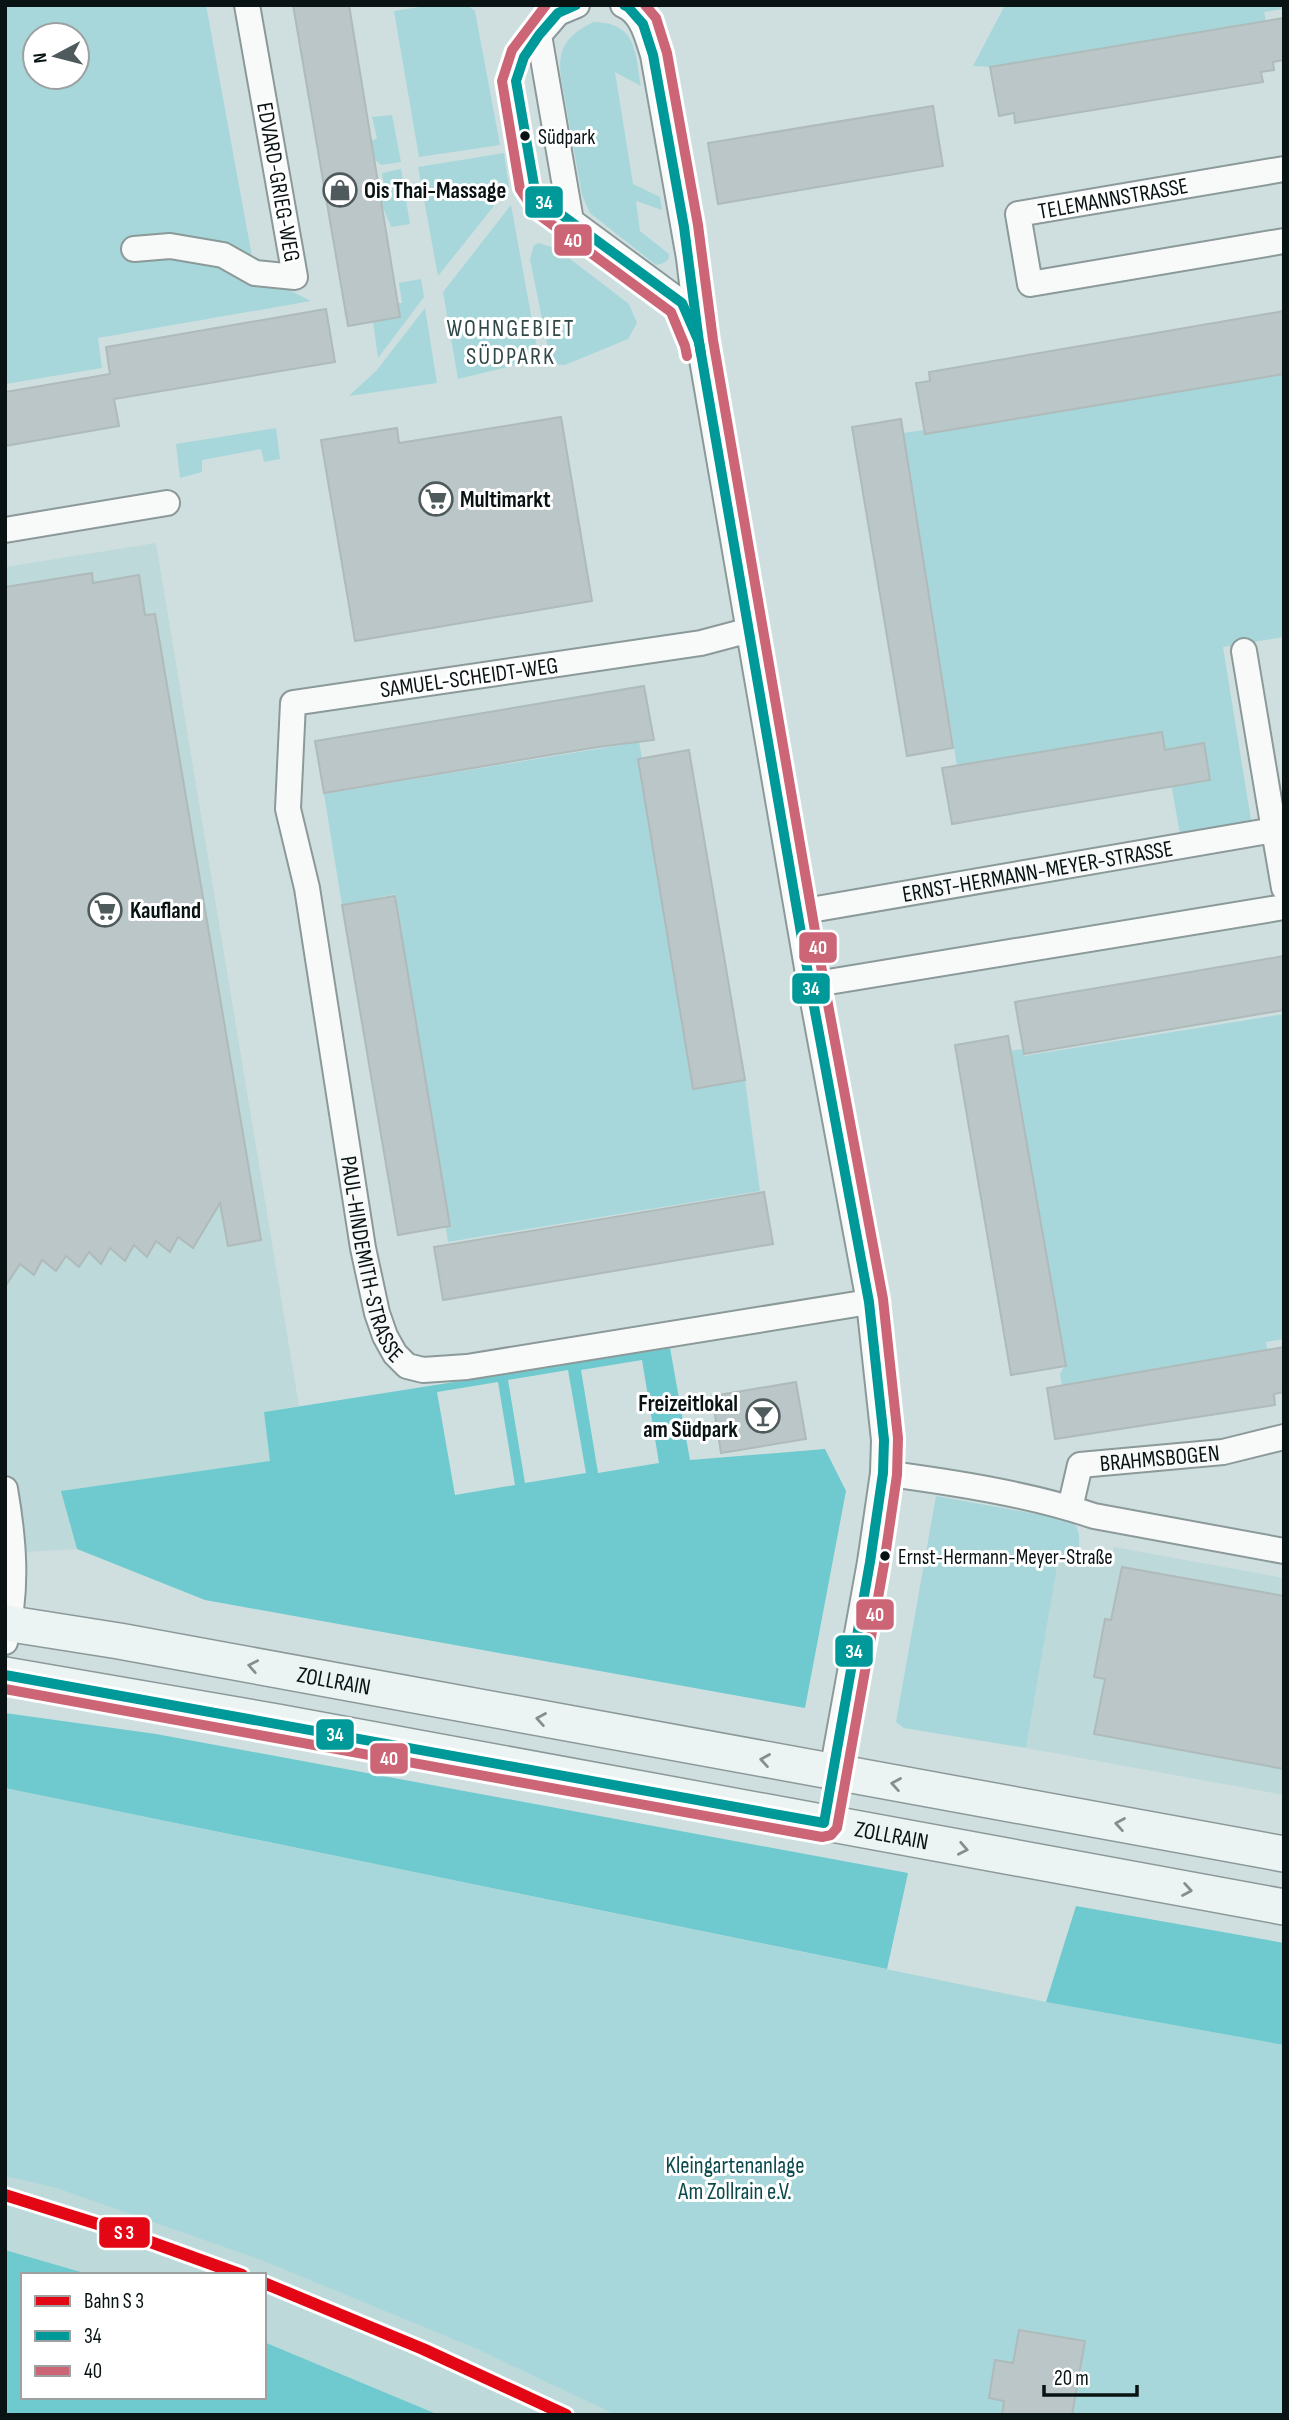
<svg xmlns="http://www.w3.org/2000/svg" width="1289" height="2420" font-family="'Sofia Sans Condensed',sans-serif">
<rect width="100%" height="100%" fill="#cfdfe0"/>
<g fill="#bdd9da">
<path d="M156,543L299,1406L264,1412L271,1461L62,1491L77,1549L5,1553V567Z"/>
<path d="M1114,1547L1284,1578V1795L1026,1748L1059,1555L1110,1565Z"/>
<path d="M5,2176L56,2188L261,2260L477,2349L616,2415H439L264,2342V2275H91L5,2250Z"/>
</g>
<g fill="#a7d7da" fill-rule="evenodd">
<path d="M5,5H206L255,273L311,301L98,338L102,368L5,384ZM35,35H77V77H35Z"/>
<path d="M432,5H467L475,11L500,145L419,157L394,11Z"/>
<path d="M1005,5H1284V9L1264,12L1266,21L990,67L973,66Z"/>
<path d="M593,22C637,23 635,51 641,86L615,72L633,184L660,197L662,210L636,201L640,231L669,254C670,262 662,264 656,265L590,213L582,195L561,78C557,47 567,36 593,22Z"/>
<path d="M392,115L401,162L381,165L374,159L371,141L377,138L372,117Z"/>
<path d="M504,153L509,187L438,276L418,167Z"/>
<path d="M401,169L410,224L391,227C387,215 383,211 380,197L385,194L382,173Z"/>
<path d="M511,205L539,359L458,379L443,292Z"/>
<path d="M539,243L557,249L629,304L637,323L628,339L565,365L551,364L530,259L534,245Z"/>
<path d="M421,279L424,297L378,358L373,322L398,303H402L399,283Z"/>
<path d="M425,308L437,383L349,396L377,370Z"/>
<path d="M1284,374V637L1223,647L1251,820L1180,834L1162,732L957,766L903,433L924,430L926,434Z"/>
<path d="M276,428L280,459L264,462L261,449L202,460V472L180,478L176,444Z"/>
<path d="M639,742L642,758L638,760L693,1088L745,1080L760,1191L448,1242L396,894L342,905L324,794Z"/>
<path d="M1284,1014V1339L1266,1342L1267,1350L1062,1385L1060,1374L1065,1365L1010,1051L1023,1049L1024,1056Z"/>
<path d="M936,1496L1070,1520C1083,1528 1079,1545 1077,1558L1059,1555L1026,1748L904,1728L896,1722Z"/>
<path d="M5,1788L1046,2002L1284,2045V2415H616L477,2349L261,2260L56,2188L5,2176Z"/>
</g>
<g fill="#6ecace" fill-rule="evenodd">
<path d="M670,1348L690,1460L825,1449L846,1491L805,1708L205,1600L77,1549L61,1491L270,1461L264,1412ZM642,1360L659,1463L598,1473L581,1370ZM568,1370L586,1473L525,1483L508,1380ZM498,1382L515,1485L455,1495L437,1392Z"/>
<path d="M5,1713L156,1734L908,1873L887,1969L5,1788Z"/>
<path d="M1076,1906L1284,1943V2045L1046,2002Z"/>
<path d="M5,2250L91,2275H23V2397H264V2342L439,2415H5Z"/>
</g>
<g fill="#bac6c7" stroke="#afbbbb" stroke-width="2">
<path d="M293,5H349L400,317L348,326Z"/>
<path d="M1284,18V60L1273,62L1274,70L1261,72L1263,82L1015,123L1014,113L999,116L990,67Z"/>
<path d="M933,106L943,166L718,204L708,143Z"/>
<path d="M326,309L335,362L114,399L119,426L5,446V392L110,374L106,347Z"/>
<path d="M1284,311V374L925,434L916,383L930,381L929,372Z"/>
<path d="M561,417L592,601L355,641L321,440L397,428L399,443Z"/>
<path d="M901,419L953,748L907,756L852,427Z"/>
<path d="M92,573L93,583L139,575L145,615L155,614L261,1240L228,1246L220,1203L193,1248L178,1237L170,1252L156,1241L147,1257L134,1245L125,1261L110,1248L101,1264L89,1252L79,1267L66,1256L56,1271L42,1260L34,1275L20,1264L5,1287V587Z"/>
<path d="M644,686L654,740L598,747L324,793L315,741Z"/>
<path d="M1162,732L1165,750L1204,743L1210,780L952,824L942,768Z"/>
<path d="M689,750L745,1080L693,1089L638,759Z"/>
<path d="M395,896L450,1226L398,1235L342,905Z"/>
<path d="M1284,956V1010L1024,1054L1015,1002Z"/>
<path d="M1008,1036L1066,1366L1011,1375L955,1045Z"/>
<path d="M764,1192L773,1244L443,1300L434,1247Z"/>
<path d="M1284,1347V1392L1274,1394L1275,1405L1055,1439L1047,1388Z"/>
<path d="M796,1382L806,1439L721,1453L712,1396Z"/>
<path d="M1122,1567L1284,1596V1769L1094,1734L1105,1679L1094,1677L1105,1619L1111,1620Z"/>
<path d="M1019,2330L1085,2341L1072,2415H1002L1004,2401L989,2398L995,2360L1013,2363Z"/>
</g>
<g fill="none" stroke-linecap="round" stroke-linejoin="round">
<defs>
<g id="minor">
<path d="M577,5L558,13L539,35L571,221L682,303L693,328"/>
<path d="M623,5C642,13 647,36 653,55L689,258L699,342L810,985L869,1302L884,1440L883,1473L870,1562L832,1772"/>
<path d="M1284,169L1018,214L1030,284L1284,241"/>
<path d="M134,249L170,246L223,255L255,273L295,277L247,5"/>
<path d="M5,530L167,503"/>
<path id="s1" d="M750,630L701,643L293,703L288,809L307,888L363,1248L377,1313L385,1336L395,1354L407,1366L423,1370L467,1367L869,1302"/>
<path d="M1244,651L1274,830"/>
<path id="s2" d="M799,912L1274,830L1284,888"/>
<path d="M810,985L1284,907"/>
<path d="M883,1473C950,1482 1030,1494 1094,1516L1284,1551"/>
<path d="M5,1489C14,1541 18,1590 5,1642"/>
<path id="s3" d="M1070,1508L1080,1465L1223,1452L1284,1437"/>
</g>
<g id="secondary">
<path id="s4" d="M5,1623L119,1641L1284,1854"/>
<path id="s5" d="M5,1675L277,1722L1284,1907"/>
</g>
</defs>
<use href="#minor" stroke="#8c9999" stroke-width="28"/>
<use href="#secondary" stroke="#8c9999" stroke-width="38"/>
<use href="#minor" stroke="#f8fafa" stroke-width="24"/>
<use href="#secondary" stroke="#ecf3f3" stroke-width="35"/>
<defs>
<g id="bus-1">
<path d="M576,5L558,13L539,35L524,57L516,81L534,185L544,202L682,303L699,342L701,354"/>
<path d="M5,1675L824,1823L870,1562L883,1473L884,1440L869,1302L810,985L699,342L684,227L653,55L643,24L628,7L624,5"/>
</g>
<g id="bus-2">
<path d="M546,5L512,50L502,81L520,189L535,212L671,312L685,346L687,356"/>
<path d="M5,1689L822,1837L831,1835L837,1828L884,1564L897,1475L898,1438L883,1299L824,983L713,340L698,225L667,53L656,18L645,5"/>
</g>
</defs>
<use href="#bus-1" stroke="#fff" stroke-width="16"/>
<use href="#bus-2" stroke="#fff" stroke-width="16"/>
<use href="#bus-1" stroke="#099" stroke-width="10"/>
<use href="#bus-2" stroke="#c67" stroke-width="10"/>
<defs>
<g id="rail-1">
<path d="M5,2195L120,2231L242,2275"/>
<path d="M264,2283L423,2349L566,2415"/>
</g>
</defs>
<use href="#rail-1" stroke="#fff" stroke-width="18"/>
<use href="#rail-1" stroke="#e30614" stroke-width="12"/>
</g>
<defs><path id="oneway-chevron" d="M-2-3.5L2.5 0L-2 3.5" fill="none" stroke-width="1.6" stroke-linecap="round" stroke-linejoin="round" transform="scale(1.75)"/></defs>
<g stroke="#868e8f">
<use href="#oneway-chevron" transform="translate(253 1666) rotate(-169)"/>
<use href="#oneway-chevron" transform="translate(541 1719) rotate(-170)"/>
<use href="#oneway-chevron" transform="translate(765 1760) rotate(-170)"/>
<use href="#oneway-chevron" transform="translate(896 1784) rotate(-170)"/>
<use href="#oneway-chevron" transform="translate(1120 1824) rotate(-170)"/>
<use href="#oneway-chevron" transform="translate(963 1849) rotate(11)"/>
<use href="#oneway-chevron" transform="translate(1187 1890) rotate(10)"/>
</g>
<defs>
<symbol id="shop-ring" viewBox="-11 -11 22 22"><circle r="9.5" fill="#fff" stroke="#4e5a5b" stroke-width="1.5"/><path d="M-5-2.5h2.3a2.7 3.5 0 0 1 5.4 0H5L5.5 6h-11ZM-1.5-2.5h3a1.5 2.3 0 0 0-3 0Z" fill="#4e5a5b"/></symbol>
<symbol id="supermarket-ring" viewBox="-11 -11 22 22"><circle r="9.5" fill="#fff" stroke="#4e5a5b" stroke-width="1.5"/><path d="M-6-5.5h2.5l.6 2H6L4.5 2H-2.5L-4.4-4H-6ZM-1.5 3.2a1.3 1.3 0 1 0 .1 0ZM3 3.2a1.3 1.3 0 1 0 .1 0Z" fill="#4e5a5b"/></symbol>
<symbol id="bar-ring" viewBox="-11 -11 22 22"><circle r="9.5" fill="#fff" stroke="#4e5a5b" stroke-width="1.5"/><path d="M-6-5H6L.8 .8V4.5H3.5V6h-7V4.5H-.8V.8Z" fill="#4e5a5b"/></symbol>
</defs>
<g fill-rule="evenodd">
<use href="#shop-ring" x="321" y="171" width="38" height="38"/>
<use href="#supermarket-ring" x="417" y="480" width="38" height="38"/>
<use href="#supermarket-ring" x="86" y="891" width="38" height="38"/>
<use href="#bar-ring" x="744" y="1397" width="38" height="38"/>
</g>
<g fill="#091314" stroke="#fff" stroke-width="2.5">
<circle cx="525" cy="136" r="6"/>
<circle cx="885" cy="1556" r="6"/>
</g>
<g text-anchor="middle" stroke-width="6" stroke-linejoin="round" paint-order="stroke">
<g font-size="21" fill="#091314" stroke="#fff" text-anchor="start">
<text x="538" y="144">Südpark</text>
<text x="898" y="1564">Ernst-Hermann-Meyer-Straße</text>
</g>
<g font-size="23" fill="#091314" stroke="#fff">
<text transform="translate(279 182) rotate(80)" y="8">EDVARD-GRIEG-WEG</text>
<text transform="translate(1113 198) rotate(-10)" y="8">TELEMANNSTRASSE</text>
<text transform="translate(469 677) rotate(-8)" y="8">SAMUEL-SCHEIDT-WEG</text>
<text dy="8" stroke="none"><textPath href="#s2" startOffset="242">ERNST-HERMANN-MEYER-STRASSE</textPath></text>
<text dy="8" stroke="none"><textPath href="#s1" startOffset="1027">PAUL-HINDEMITH-STRASSE</textPath></text>
<text dy="8" stroke="none"><textPath href="#s3" startOffset="124">BRAHMSBOGEN</textPath></text>
<text dy="8" stroke="none"><textPath href="#s4" startOffset="334">ZOLLRAIN</textPath></text>
<text dy="8" stroke="none"><textPath href="#s5" startOffset="901">ZOLLRAIN</textPath></text>
</g>
<g font-size="23" font-weight="bold" fill="#091314" stroke="#fff" text-anchor="start">
<text x="364" y="198">Ois Thai-Massage</text>
<text x="460" y="507">Multimarkt</text>
<text x="130" y="918">Kaufland</text>
<text x="738" y="1411" text-anchor="end">Freizeitlokal<tspan x="738" dy="26">am Südpark</tspan></text>
</g>
<g font-size="23" fill="#0a494c" stroke="#fff">
<text x="735" y="2173">Kleingartenanlage<tspan x="735" dy="26">Am Zollrain e.V.</tspan></text>
</g>
<g font-size="24" letter-spacing="2" fill="#314849" stroke="#fff">
<text x="511" y="336">WOHNGEBIET<tspan x="511" dy="28">SÜDPARK</tspan></text>
</g>
</g>
<g stroke="#fff" stroke-width="2.5">
<rect x="524" y="185" width="40" height="34" rx="7" fill="#099"/>
<rect x="553" y="223" width="40" height="34" rx="7" fill="#c67"/>
<rect x="798" y="931" width="40" height="33" rx="7" fill="#c67"/>
<rect x="791" y="972" width="40" height="33" rx="7" fill="#099"/>
<rect x="855" y="1598" width="40" height="33" rx="7" fill="#c67"/>
<rect x="834" y="1634" width="40" height="34" rx="7" fill="#099"/>
<rect x="315" y="1718" width="40" height="33" rx="7" fill="#099"/>
<rect x="369" y="1742" width="40" height="33" rx="7" fill="#c67"/>
<rect x="98" y="2216" width="53" height="33" rx="7" fill="#e30614"/>
</g>
<g font-size="19" text-anchor="middle" font-weight="bold" fill="#fff">
<text x="544" y="209">34</text>
<text x="573" y="247">40</text>
<text x="818" y="954">40</text>
<text x="811" y="995">34</text>
<text x="875" y="1621">40</text>
<text x="854" y="1658">34</text>
<text x="335" y="1741">34</text>
<text x="389" y="1765">40</text>
<text x="124" y="2239">S 3</text>
</g>
<rect width="1289" height="2420" fill="none" stroke="#091314" stroke-width="14"/>
<rect x="21" y="2273" width="245" height="126" fill="#ffffff" stroke="#9da1a1" stroke-width="2"/>
<rect x="35" y="2296" width="35" height="10" fill="#e30614" stroke="#9da1a1" stroke-width="2"/>
<text x="84" y="2308" font-size="21" fill="#091314">Bahn S 3</text>
<rect x="35" y="2331" width="35" height="10" fill="#009999" stroke="#9da1a1" stroke-width="2"/>
<text x="84" y="2343" font-size="21" fill="#091314">34</text>
<rect x="35" y="2366" width="35" height="10" fill="#cc6677" stroke="#9da1a1" stroke-width="2"/>
<text x="84" y="2378" font-size="21" fill="#091314">40</text>
<g transform="translate(56 56) rotate(263)"><circle r="33" fill="#ffffff" stroke="#9da1a1" stroke-width="2"/>
<path d="M0-5L12 26L0 18L-12 26Z" fill="#4e5a5b"/>
<text y="-10" font-size="19" font-weight="bold" text-anchor="middle" fill="#091314">N</text>
</g>
<path d="M1044 2385v10h93v-10" fill="none" stroke="#091314" stroke-width="3.5"/>
<text x="1054" y="2385" font-size="21" fill="#091314" stroke="#ffffff" stroke-width="5" paint-order="stroke">20 m</text>
</svg>
